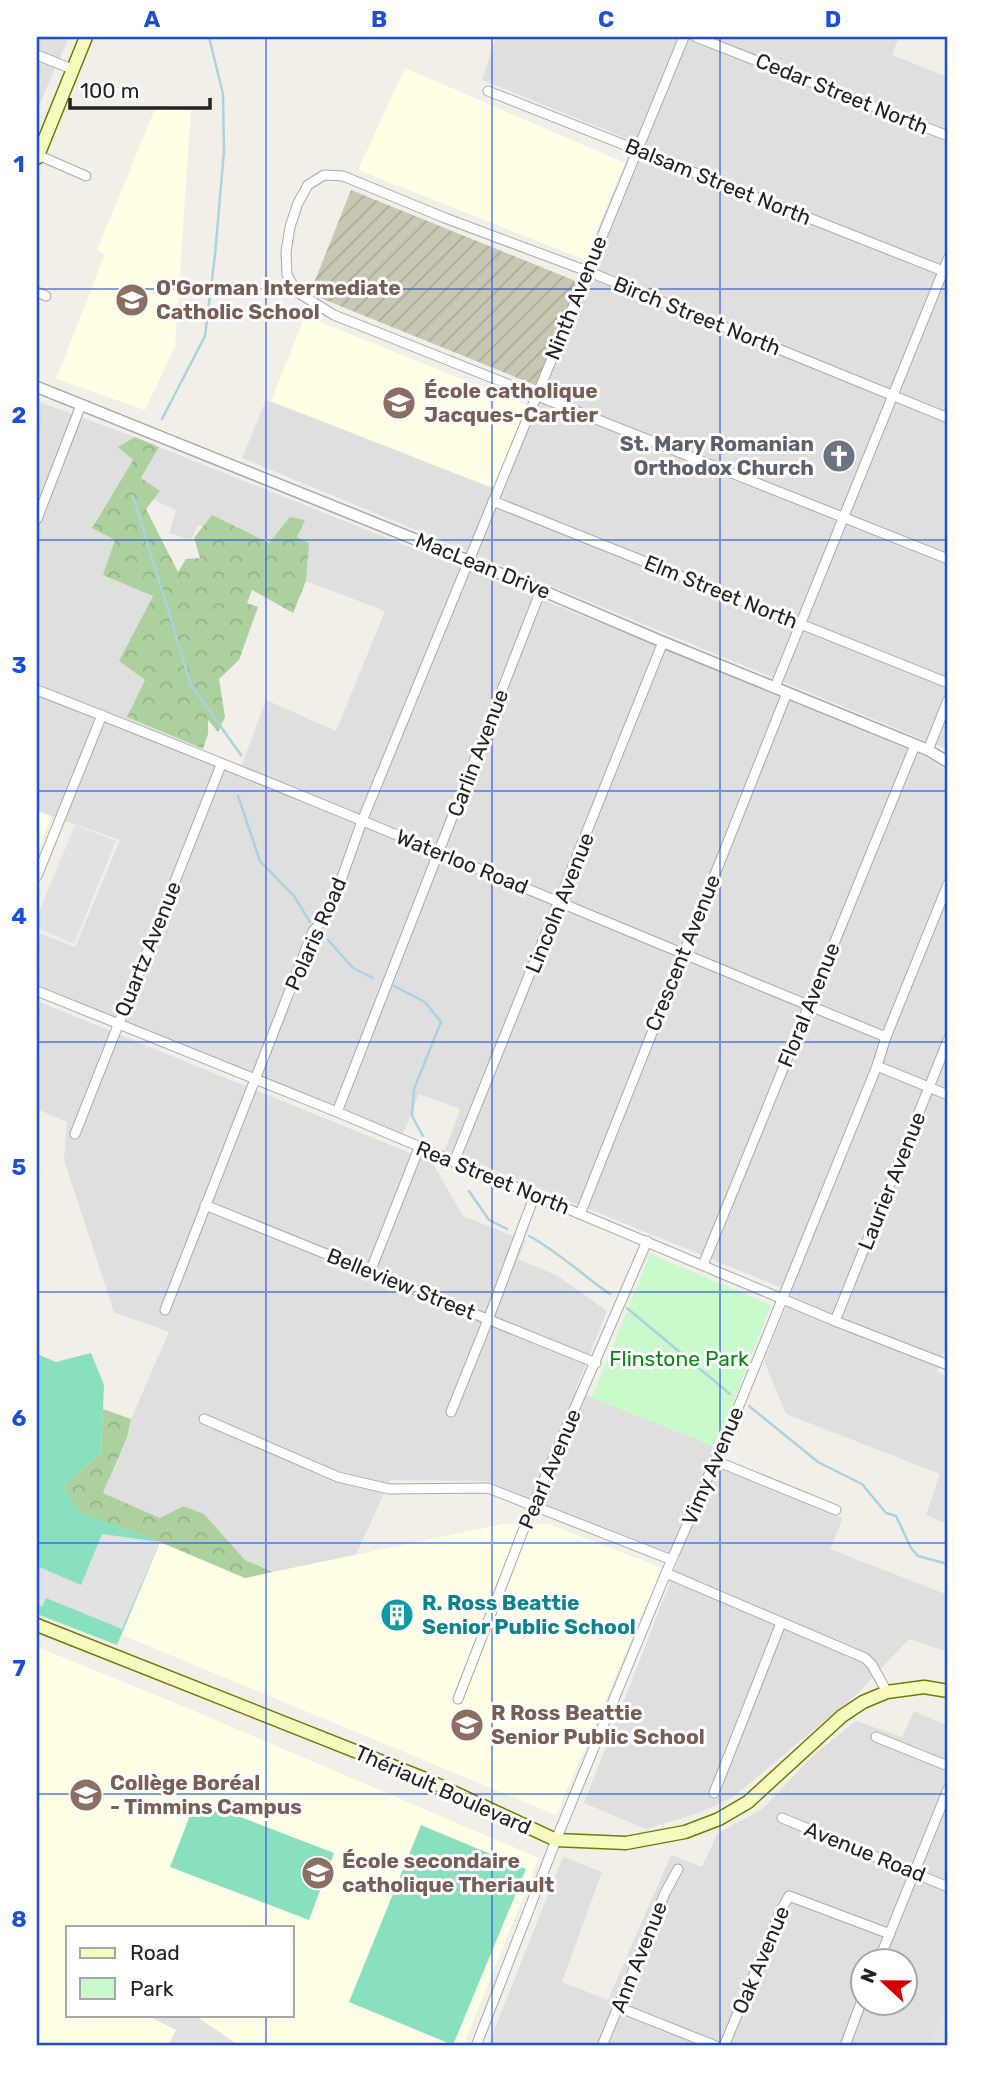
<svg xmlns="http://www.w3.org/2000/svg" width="985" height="2083" font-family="Rubik,sans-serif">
<defs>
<pattern id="construction-furrows" width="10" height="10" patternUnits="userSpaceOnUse" patternTransform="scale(1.75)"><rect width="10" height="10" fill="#c7c7b4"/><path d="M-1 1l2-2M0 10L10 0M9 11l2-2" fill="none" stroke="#abab9a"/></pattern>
<pattern id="forest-crowns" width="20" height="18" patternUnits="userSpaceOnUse" patternTransform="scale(1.75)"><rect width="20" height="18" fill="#add19e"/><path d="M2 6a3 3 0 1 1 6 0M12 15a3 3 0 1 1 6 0" fill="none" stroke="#95b388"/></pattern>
</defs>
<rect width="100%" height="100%" fill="#f2efe9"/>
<g fill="#e0dfdf" fill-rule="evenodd">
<path d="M37,37H69L37,110Z"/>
<path d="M496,37H899L892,55L948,77V750L242,458L266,400L495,488L585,260L635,142L482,80Z"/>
<path d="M37,401L135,437L119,447L133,460L92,527L115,539L104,575L153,595L120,661L145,680L127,717L241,767L266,700L336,731L385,611L306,581L307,565L241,539L198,525L191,540L169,533L176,510L134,491L159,447L713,668L926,757L948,771V1339L937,1372L948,1377V1524L926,1515L940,1474L786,1414L764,1361L792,1292L445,1150L460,1109L419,1094L403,1134L37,986V932L75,947L120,840L37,811Z"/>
<path d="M37,1001L432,1162L463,1216L526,1241L518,1259L558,1276L607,1311L575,1391L716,1447L710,1465L843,1518L830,1549L948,1595V1652L909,1639L858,1693L732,1798L698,1813L646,1829L584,1803L680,1557L486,1481L390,1480L356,1555L273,1572L245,1560L224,1539L183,1506L160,1518L103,1493L128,1437L131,1419L169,1332L114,1312L64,1160L67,1122L37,1109Z"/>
<path d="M914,1711L948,1726V2046H488L563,1857L602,1872L562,1982L608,2000L671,1855L702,1867L717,1834L762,1809L818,1751L856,1721L902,1737ZM862,1960H904V2002H862Z"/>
</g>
<g fill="#ffffe5" fill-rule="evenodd">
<path d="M405,68L625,163L585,260L358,170Z"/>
<path d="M155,109L191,110L175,347L145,410L56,379L105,254L97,250Z"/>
<path d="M305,316L527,405L495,489L271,401Z"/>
<path d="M37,811L51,816L37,854Z"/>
<path d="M503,1524H549L662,1568L556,1815L122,1635L160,1542L245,1578Z"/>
<path d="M37,1647L173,1702L539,1858L463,2046H37ZM68,1927H292V2015H68Z"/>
</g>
<path fill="url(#construction-furrows)" d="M351,190L583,284L540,387L318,297L312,288Z"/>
<g fill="url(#forest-crowns)">
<path d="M135,437L159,447L141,478L160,491L146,509L178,572L186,559L200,558L194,538L212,515L269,543L290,517L305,520L297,537L309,543L306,581L293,613L252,590L247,603L258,607L239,660L219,679L225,717L218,732L208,720V734L203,749L127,717L145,680L119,661L153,596L103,575L115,540L92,528L133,460L118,447Z"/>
<path d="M103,1409L131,1419L127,1438L103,1493L160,1518L183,1506L204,1514L245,1560L273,1572L245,1578L160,1542L78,1512L64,1486L101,1453Z"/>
</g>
<path fill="#c8facc" d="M650,1254L771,1305L716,1447L592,1398Z"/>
<g fill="#88e0be">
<path d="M91,1353L104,1385L101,1453L64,1486L78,1511L160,1542L117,1645L37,1614V1354L56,1362Z"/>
<path d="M196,1800L334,1853L309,1920L170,1867Z"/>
<path d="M421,1825L526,1869L453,2045L349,2002Z"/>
</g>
<g fill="#e2e2e2">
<path d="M75,825L116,841L74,944L37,928V917Z"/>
<path d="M102,1534L160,1542L122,1629L46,1598L42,1607L37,1604V1566L81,1585Z"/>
<path d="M948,1999V2046H947L931,2040Z"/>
<path d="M146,2015H194L240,2046H168L176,2030Z"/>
</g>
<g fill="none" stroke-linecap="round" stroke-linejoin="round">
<g stroke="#aad3df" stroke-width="2.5">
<path d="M162,419L205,336L215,255L224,151L223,94L209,37"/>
<path d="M133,496L191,685L241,755"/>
<path d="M238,796L260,861L294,896L310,922"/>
<path d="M328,940L353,968L373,978"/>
<path d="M394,986L425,1002L441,1022L414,1089L412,1116L423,1136"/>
<path d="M469,1191L489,1220L507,1229"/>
<path d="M529,1236C559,1252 582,1275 610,1294"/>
<path d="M627,1308L730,1394"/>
<path d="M749,1406L818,1462L862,1484L886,1513L896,1516L911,1548L918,1556L948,1564"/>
</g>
<defs>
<g id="minor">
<path d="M696,37L948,136"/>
<path d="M37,55L72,69"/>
<path d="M488,91L948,273"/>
<path d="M38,155L86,176"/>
<path d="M37,292L46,296"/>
<path d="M948,418L587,271L445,218L343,176L324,175L308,185L298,203L290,227L286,252L287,275L297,292L334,315L948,559"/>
<path d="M493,501L948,683"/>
<path d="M37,519L81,405"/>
<path d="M775,687L948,259"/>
<path d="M37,690C322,801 603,922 886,1037"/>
<path d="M928,750L948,700"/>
<path d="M37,876L102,715"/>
<path d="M37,991L337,1112L835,1321L948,1365"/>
<path d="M877,1066L948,1095"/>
<path d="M337,1112L541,590"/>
<path d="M75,1134L221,765"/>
<path d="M454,1162L663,642"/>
<path d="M205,1205L596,1363"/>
<path d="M580,1214L787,693"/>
<path d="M703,1265L915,745"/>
<path d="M370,1272L419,1148"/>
<path d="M165,1310L313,931L329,914L362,821L684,37"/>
<path d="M835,1321L948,1040"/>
<path d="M451,1412L488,1320L535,1194"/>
<path d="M204,1419L338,1477L389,1489L488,1488L672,1560"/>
<path d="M716,1461L836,1510"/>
<path d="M666,1573L865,1658L872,1665L887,1692"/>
<path d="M458,1699L533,1505L647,1241"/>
<path d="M876,1737L948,1766"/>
<path d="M714,1793L781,1623"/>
<path d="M782,1818L948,1887"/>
<path d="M879,1960L948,1789"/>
<path d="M618,2007L716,2046"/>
<path d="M476,2046L556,1840L666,1573L736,1413L877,1066L886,1037L948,884"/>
<path d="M602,2046L665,1893L678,1869"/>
<path d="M724,2046L781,1910L789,1896L890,1934"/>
<path d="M845,2046L862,2000"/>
</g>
<path id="tertiary" d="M37,387L541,590L663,642L928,750L948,762"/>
<g id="secondary">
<path d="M37,158L86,37"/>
<path d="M37,1625L423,1778L556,1840L626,1843L685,1832L719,1819L748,1802L842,1716L863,1702L887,1692L924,1687L948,1691"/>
</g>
</defs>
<use href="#minor" stroke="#a9a9a9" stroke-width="11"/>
<use href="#tertiary" stroke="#a9a9a9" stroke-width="13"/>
<use href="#secondary" stroke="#707d05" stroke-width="15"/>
<use href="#minor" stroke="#fff" stroke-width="9"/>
<use href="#tertiary" stroke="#fff" stroke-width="10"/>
<use href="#secondary" stroke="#f7fabf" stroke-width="12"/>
</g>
<path fill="none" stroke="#1d4ed8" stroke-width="2" stroke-opacity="0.55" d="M266,37V1927M492,37V2046M720,37V2046M37,289H948M37,540H948M37,791H948M37,1042H948M37,1292H948M37,1543H948M37,1794H948M266,2015V2046"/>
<defs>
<symbol id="school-disc" viewBox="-11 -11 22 22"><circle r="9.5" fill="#8d6e63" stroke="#fff"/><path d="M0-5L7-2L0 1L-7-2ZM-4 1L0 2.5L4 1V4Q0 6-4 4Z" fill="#fff"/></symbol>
<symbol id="church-disc" viewBox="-11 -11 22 22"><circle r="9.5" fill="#6b7280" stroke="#fff"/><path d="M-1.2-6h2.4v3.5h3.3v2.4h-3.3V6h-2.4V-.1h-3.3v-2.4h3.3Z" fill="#fff"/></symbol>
<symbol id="building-disc" viewBox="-11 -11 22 22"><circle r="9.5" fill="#0f9aa8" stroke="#fff"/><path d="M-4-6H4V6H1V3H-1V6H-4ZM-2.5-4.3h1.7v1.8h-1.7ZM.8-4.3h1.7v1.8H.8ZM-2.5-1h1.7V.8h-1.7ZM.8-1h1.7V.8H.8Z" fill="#fff"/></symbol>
<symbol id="university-disc" viewBox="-11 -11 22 22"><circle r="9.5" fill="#8d6e63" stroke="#fff"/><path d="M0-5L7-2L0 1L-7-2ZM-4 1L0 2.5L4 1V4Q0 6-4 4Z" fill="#fff"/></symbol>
</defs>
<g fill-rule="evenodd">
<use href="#school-disc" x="113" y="281" width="38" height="38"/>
<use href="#school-disc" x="380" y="384" width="38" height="38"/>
<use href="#church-disc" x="820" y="437" width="38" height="38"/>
<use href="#building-disc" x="378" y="1596" width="38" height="38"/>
<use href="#school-disc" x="448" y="1706" width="38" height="38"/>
<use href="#university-disc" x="67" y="1776" width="38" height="38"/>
<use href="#school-disc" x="299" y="1854" width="38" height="38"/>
</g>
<g text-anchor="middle" stroke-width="6" stroke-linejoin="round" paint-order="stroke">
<g font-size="21" fill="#222" stroke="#fff">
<text transform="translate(842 94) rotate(22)" y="7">Cedar Street North</text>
<text transform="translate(718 182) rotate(22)" y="7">Balsam Street North</text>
<text transform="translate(576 298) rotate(-68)" y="7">Ninth Avenue</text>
<text transform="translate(697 316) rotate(22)" y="7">Birch Street North</text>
<text transform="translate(483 566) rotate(22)" y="7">MacLean Drive</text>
<text transform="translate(721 592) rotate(22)" y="7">Elm Street North</text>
<text transform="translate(478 753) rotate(-69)" y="7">Carlin Avenue</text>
<text transform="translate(462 862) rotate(22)" y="7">Waterloo Road</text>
<text transform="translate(560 903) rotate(-68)" y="7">Lincoln Avenue</text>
<text transform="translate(316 934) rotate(-66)" y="7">Polaris Road</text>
<text transform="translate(148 949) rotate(-68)" y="7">Quartz Avenue</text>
<text transform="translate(683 953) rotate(-68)" y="7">Crescent Avenue</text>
<text transform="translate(809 1005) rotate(-68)" y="7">Floral Avenue</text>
<text transform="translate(493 1178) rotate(22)" y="7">Rea Street North</text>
<text transform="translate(892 1181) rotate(-68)" y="7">Laurier Avenue</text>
<text transform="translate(401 1284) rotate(22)" y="7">Belleview Street</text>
<text transform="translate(713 1466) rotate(-67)" y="7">Vimy Avenue</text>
<text transform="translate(550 1469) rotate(-67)" y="7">Pearl Avenue</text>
<text transform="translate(443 1790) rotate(24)" y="7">Thériault Boulevard</text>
<text transform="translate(865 1852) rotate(22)" y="7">Avenue Road</text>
<text transform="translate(639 1957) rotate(-68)" y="7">Ann Avenue</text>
<text transform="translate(761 1960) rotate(-67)" y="7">Oak Avenue</text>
</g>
<g font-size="21" font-weight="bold" fill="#785e54" stroke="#fff" text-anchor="start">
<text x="156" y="295">O'Gorman Intermediate<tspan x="156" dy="24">Catholic School</tspan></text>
<text x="424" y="398">École catholique<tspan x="424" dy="24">Jacques-Cartier</tspan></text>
<text x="491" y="1720">R Ross Beattie<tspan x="491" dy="24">Senior Public School</tspan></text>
<text x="110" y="1790">Collège Boréal<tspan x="110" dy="24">- Timmins Campus</tspan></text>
<text x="342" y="1868">École secondaire<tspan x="342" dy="24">catholique Theriault</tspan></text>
</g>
<g font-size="21" font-weight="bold" fill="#5b616d" stroke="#fff" text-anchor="end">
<text x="814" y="451">St. Mary Romanian<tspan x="814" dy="24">Orthodox Church</tspan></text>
</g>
<g font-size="21" fill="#0c8416" stroke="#fff">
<text x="679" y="1366">Flinstone Park</text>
</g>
<g font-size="21" font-weight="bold" fill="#0d838f" stroke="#fff" text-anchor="start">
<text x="422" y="1610">R. Ross Beattie<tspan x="422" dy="24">Senior Public School</tspan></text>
</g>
</g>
<rect width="985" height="2083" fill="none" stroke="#ffffff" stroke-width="77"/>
<rect x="66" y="1926" width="228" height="91" fill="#ffffff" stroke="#a7a7a7" stroke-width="2"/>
<rect x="80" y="1948" width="35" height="10" fill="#f7fabf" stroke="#a7a7a7" stroke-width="2"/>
<text x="130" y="1960" font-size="21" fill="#222222">Road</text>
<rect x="80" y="1978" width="35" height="21" fill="#c8facc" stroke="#a7a7a7" stroke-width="2"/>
<text x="130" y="1996" font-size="21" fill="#222222">Park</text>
<g transform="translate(884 1982) rotate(292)"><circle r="33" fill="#ffffff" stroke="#a7a7a7" stroke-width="2"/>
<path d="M0-5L12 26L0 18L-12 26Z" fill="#d40000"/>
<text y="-10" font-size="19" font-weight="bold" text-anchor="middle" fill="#222222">N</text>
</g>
<path d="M70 98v10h140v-10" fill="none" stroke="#222222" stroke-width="3.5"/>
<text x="80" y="98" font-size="21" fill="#222222" stroke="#ffffff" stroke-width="5" paint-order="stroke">100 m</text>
<rect x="38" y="38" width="908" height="2006" fill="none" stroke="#1d4ed8" stroke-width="2.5"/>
<g font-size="23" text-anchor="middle" font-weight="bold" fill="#1d4ed8">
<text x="152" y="27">A</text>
<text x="379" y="27">B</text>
<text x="606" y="27">C</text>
<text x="833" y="27">D</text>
<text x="19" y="172">1</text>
<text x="19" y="423">2</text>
<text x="19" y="673">3</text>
<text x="19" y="924">4</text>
<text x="19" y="1175">5</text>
<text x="19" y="1426">6</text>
<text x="19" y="1676">7</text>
<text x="19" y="1927">8</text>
</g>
</svg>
